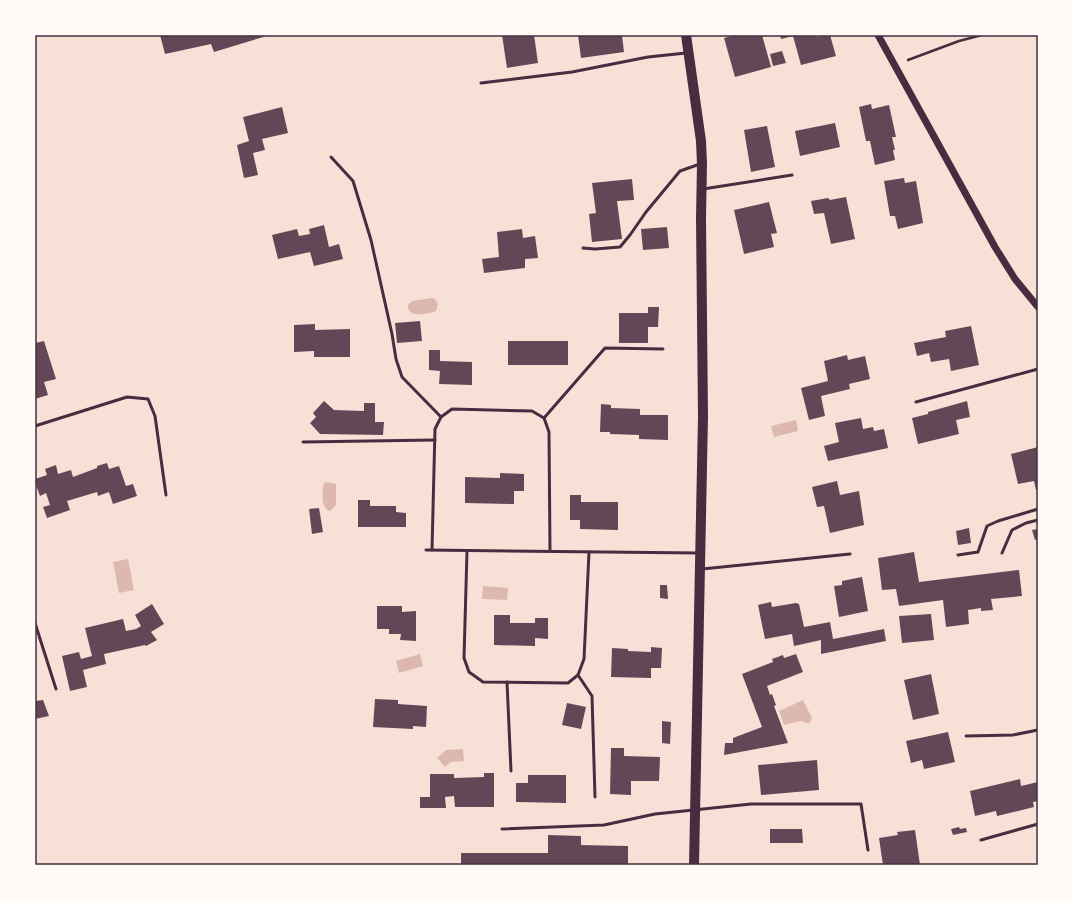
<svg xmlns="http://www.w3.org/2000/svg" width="1073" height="900" font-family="'PT Serif',serif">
<rect width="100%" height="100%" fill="#f7e1d7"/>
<g fill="#dcb8b0">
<path d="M432,298L435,299L438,304L436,311C428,314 407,319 408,305L412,301Z"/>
<path d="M796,420L798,431L774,437L771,426Z"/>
<path d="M327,482L333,483L336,484V505L330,511C320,507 323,495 323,486L324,483Z"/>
<path d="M128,559L134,590L119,593L113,562Z"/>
<path d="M483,586L508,588L507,600L482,599Z"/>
<path d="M420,654L423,666L399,673L396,661Z"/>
<path d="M803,700L812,718L809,724L801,721L784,725L779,711Z"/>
<path d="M463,749L464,761L451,762L445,767L437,758L446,750Z"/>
</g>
<g fill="#644757">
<path d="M160,35H270L214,52L211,44L165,54Z"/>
<path d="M502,35H534L538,63L507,68Z"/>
<path d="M578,35H622L624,52L581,58Z"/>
<path d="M736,35H762L771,67L735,77L724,38Z"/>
<path d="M780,35H816L817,37L830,35L836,56L801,65L793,36L781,39Z"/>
<path d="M782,51L786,63L773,66L770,54Z"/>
<path d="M871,104L872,109L889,105L896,137H892L895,150H893L895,160L875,165L870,141H866L859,107Z"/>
<path d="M282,107L288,133L262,139L265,150L253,153L258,175L244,178L237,145L249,141L243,117Z"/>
<path d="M835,123L840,147L800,156L795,131Z"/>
<path d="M767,126L775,167L751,172L744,130Z"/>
<path d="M904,178L905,183L916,181L923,223L898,229L895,216H890L884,181Z"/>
<path d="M632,179L634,200L617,201L622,239L592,242L589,214L596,213L592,183Z"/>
<path d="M846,197L855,239L831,244L824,213L814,214L811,201L828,198L830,200Z"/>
<path d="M769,202L777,233L771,234L774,247L744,254L734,210Z"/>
<path d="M324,225L329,247L339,244L343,259L314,266L310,252L278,259L272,235L297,229L299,236L310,234L309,229Z"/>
<path d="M667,227L669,248L643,250L641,229Z"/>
<path d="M522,229L523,238L535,236L538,258L525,259V268L484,273L482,259L499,257L497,232Z"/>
<path d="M648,307H659L658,327H648V343H619V313H648Z"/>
<path d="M420,321L422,341L397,343L395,323Z"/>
<path d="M315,324V330L350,329V357H314V351L294,352V325Z"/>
<path d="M971,326L979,365L951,371L949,359L931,362L929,353L917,356L914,343L946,337L945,331Z"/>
<path d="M44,341L56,379L44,382L48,395L35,399V343Z"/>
<rect x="508" y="341" width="60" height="24"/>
<path d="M429,350H440V361L472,362V385L439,384L440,371L429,370Z"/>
<path d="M847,355L848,360L865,356L870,379L849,384L850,389L821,396L825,416L809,420L801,388L828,381L824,361Z"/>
<path d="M324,401L334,410L364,411V403H375V422H384L383,435L320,434L310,423L316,417L313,413Z"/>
<path d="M967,401L970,417L956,420L959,434L918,444L912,418L928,414V412Z"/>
<path d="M601,404L611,405V408L640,409V415H668V440L639,439V435L610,434V432H600Z"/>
<path d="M861,418L863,429L873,427L874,431L884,429L888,448L828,461L824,446L839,442L835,423Z"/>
<path d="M1038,447V489L1036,490L1034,481L1018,484L1011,454Z"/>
<path d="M107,463L109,469L119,466L126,486L133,484L137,496L113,504L109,492L98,496L97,492L67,501L70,510L47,518L43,507L50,505L46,493L40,496L35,482V479L47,475L45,469L56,465L58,474L71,470L73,477L97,468V466Z"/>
<path d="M500,473L524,474V491H514V504L465,503V477L500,478Z"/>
<path d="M837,481L840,495L859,491L864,525L830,533L824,506L817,507L812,487Z"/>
<path d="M570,495H581V502H618V530L580,529V520H570Z"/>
<path d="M358,500H370V506H396V512L406,513V527H358Z"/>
<path d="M319,508L323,532L312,534L309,509Z"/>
<path d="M969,528L971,543L958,545L956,531Z"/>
<path d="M1038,529V539L1035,540L1032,530Z"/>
<path d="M914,552L919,582L1019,570L1022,596L991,599L993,610L981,611V608L968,610L969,624L946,627L943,600L899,606L896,589L882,590L878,558Z"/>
<path d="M862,577L868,611L839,617L834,586L842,585V581Z"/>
<path d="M660,585H667L668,599L660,598Z"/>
<path d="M771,602L772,607L796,603L799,604L804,627L830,622L833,639L884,629L886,641L821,654V640L794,646L792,634L765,639L758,605Z"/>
<path d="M152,604L164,624L151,632L157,640L146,646L145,645L104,654L106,664L83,670L87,687L70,691L62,656L79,652L81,659L92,656L85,628L123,619L126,631L136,629L141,626L135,615Z"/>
<path d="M377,606H402V612L416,611V641L400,640L401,634H389V629H377Z"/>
<path d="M931,614L934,640L902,643L899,616Z"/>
<path d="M494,615H510V623H535V618H548V639L535,638V646L494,645Z"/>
<path d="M651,647L662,648L661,668H651V678L611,677L612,648L628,649V651L651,652Z"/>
<path d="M796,654L803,672L767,686L770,695L772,694L776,705L774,706L788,743L724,755L725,743H733V738L762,727L742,674L773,662L772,659L783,655L784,658Z"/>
<path d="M931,674L939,714L913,720L904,680Z"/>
<path d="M375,699L398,700V704L427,706L426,727L413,726V729L373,727Z"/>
<path d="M43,700L49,716L35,719V701Z"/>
<path d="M567,703L586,707L581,729L562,725Z"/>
<path d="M662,721L671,722L670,744L662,743Z"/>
<path d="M948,732L955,762L924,769L922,760L911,763L906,741Z"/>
<path d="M611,748H624V756L660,757L659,781H631V795L610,794Z"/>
<path d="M817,760L819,790L761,795L758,765Z"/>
<path d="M484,773H494V807H455L454,796L445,797L446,808H420V797H430V774H454V778L484,777Z"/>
<path d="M528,775H566V803L516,802V783H528Z"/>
<path d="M1020,779L1021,786L1038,782V801L1033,802L1034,807L997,816L996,811L975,816L970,791Z"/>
<path d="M959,827L960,829L966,828L967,832L953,835L951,829Z"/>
<path d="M770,829H802L803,843H770Z"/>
<path d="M915,830L920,865H883L879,838L898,835L897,832Z"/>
<path d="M548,835L581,836V845L628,846V865H461V853H548Z"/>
</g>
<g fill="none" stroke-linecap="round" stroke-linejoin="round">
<path stroke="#4a2c40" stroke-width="2.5" d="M908,60L959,41L982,35"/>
<g stroke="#4a2c40" stroke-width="3">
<path d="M481,83L572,72L648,57L686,53"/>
<path d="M331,157L353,181L371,240L392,334L396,359L402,377L441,417"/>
<path d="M703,189L792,175"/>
<path d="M583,248L595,249L620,247L630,235L646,212L680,171L700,164"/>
<path d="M916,402L1038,369"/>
<path d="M544,418L605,348L663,349"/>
<path d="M35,426L127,397L148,399L155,416L166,495"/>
<path d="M303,442L435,440"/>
<path d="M426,550L699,553"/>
<path d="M432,550L435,429L441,417L452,409L532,411L544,418L549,432L550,551"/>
<path d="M467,551L464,658L469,672L483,682L568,683L578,675L584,659L589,552"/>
<path d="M1002,553L1012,530L1026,523L1038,520"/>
<path d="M958,555L978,552L987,526L998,521L1038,509"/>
<path d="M702,569L850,554"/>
<path d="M35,623L56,689"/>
<path d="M578,675L592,696L595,797"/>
<path d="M507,682L511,771"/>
<path d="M966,736L1013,735L1038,730"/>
<path d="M502,829L604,825L655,814L751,804H861L868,850"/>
<path d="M981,840L1038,824"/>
</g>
<path stroke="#4a2c40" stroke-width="7" d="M878,35L995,247L1015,279L1038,307"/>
<path stroke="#4a2c40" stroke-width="10" d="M686,35L701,141L702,164L701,218L703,416L694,865"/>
</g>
<rect width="1073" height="900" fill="none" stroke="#fffaf5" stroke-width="72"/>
<rect x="36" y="36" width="1001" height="828" fill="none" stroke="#4a2c40" stroke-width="1.5"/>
</svg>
